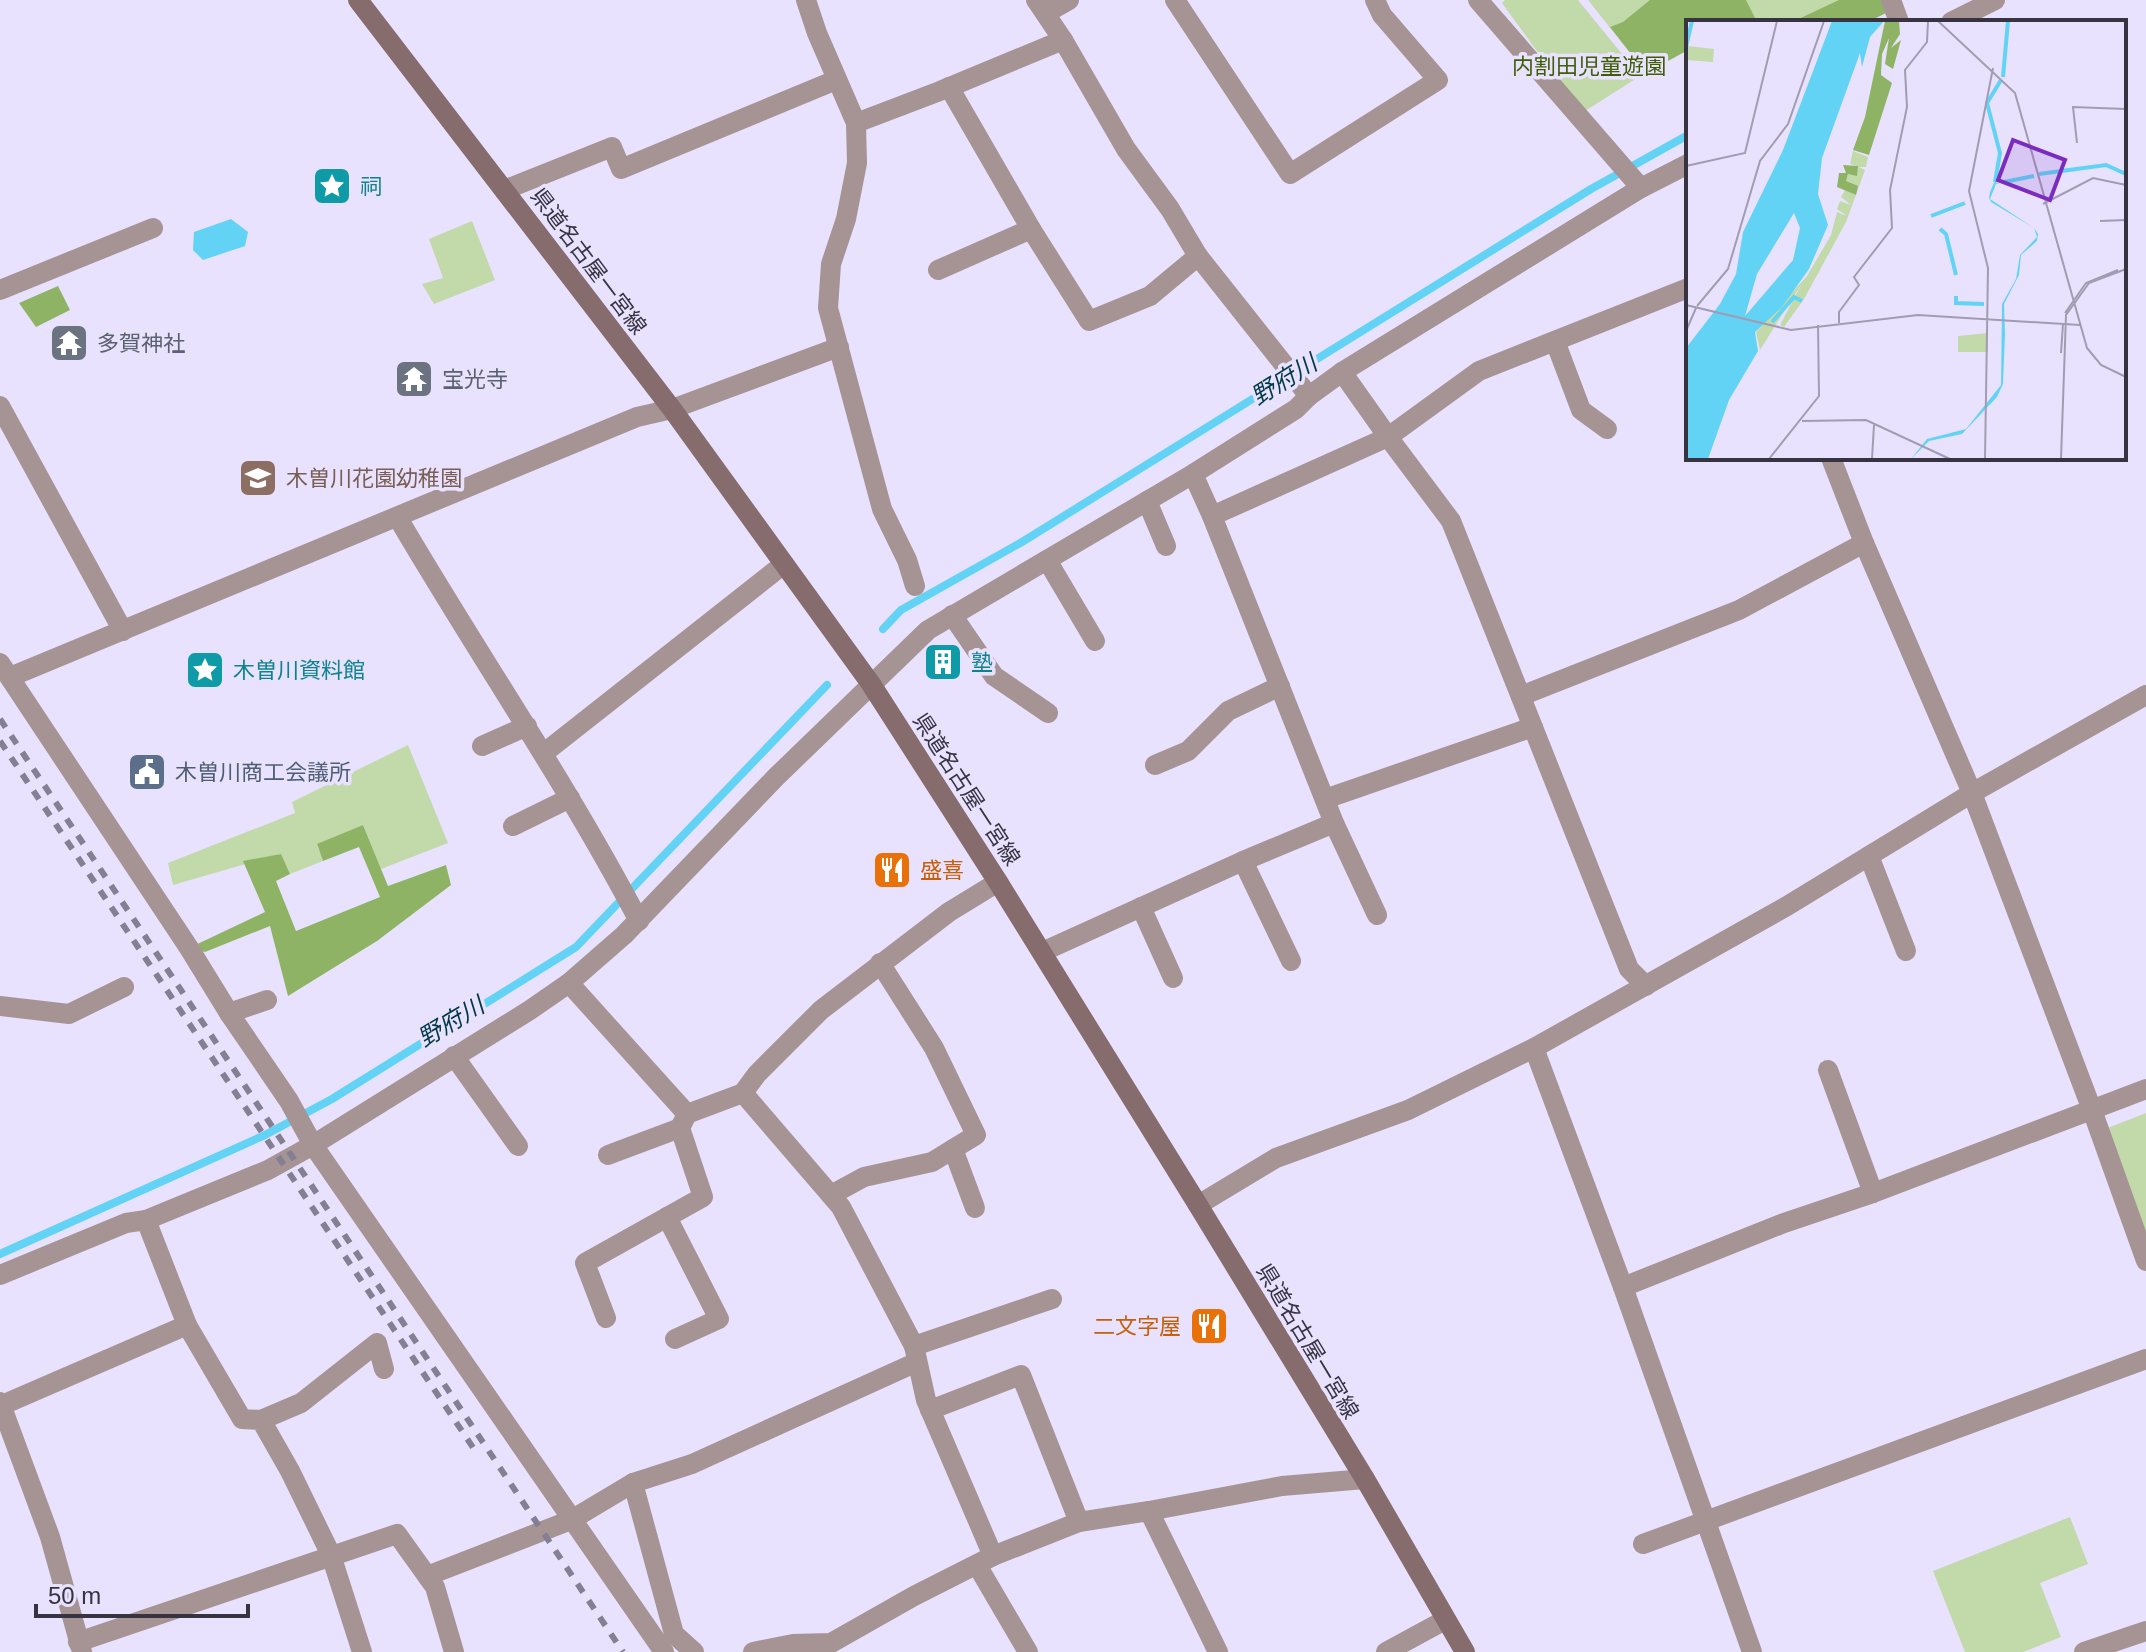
<svg xmlns="http://www.w3.org/2000/svg" width="2146" height="1652" font-family="Arial,'Noto Sans JP',sans-serif">
<rect width="100%" height="100%" fill="#e9e2fe"/>
<g fill="#c2d9a9">
<path d="M1505,0H1578L1640,76L1582,113L1502,3Z"/>
<path d="M1588,0H1881L1868,22H1688V50L1646,73Z"/>
<path d="M472,221L495,280L434,304L422,284L443,278L429,239Z"/>
<path d="M408,745L448,843L381,869L363,825L317,845L323,861L290,874L280,854L173,885L168,863L295,813L292,802Z"/>
<path d="M2146,1113V1261L2100,1131Z"/>
<path d="M2070,1517L2088,1564L2040,1583L2061,1637L2023,1652H1965L1933,1571Z"/>
</g>
<g fill="#8fb365">
<path d="M1650,0H1746L1757,22H1688V50L1646,73L1610,27L1623,22Z"/>
<path d="M1839,0H1881L1886,13L1868,22H1792Z"/>
<path d="M58,286L70,310L36,327L19,303Z"/>
<path d="M363,825L388,886L446,865L451,885L377,941L288,996L270,926L205,952L189,948L265,912L243,861L281,854L290,874L276,881L296,931L380,897L359,847L323,861L317,844Z"/>
</g>
<path fill="#62d3f5" d="M231,219L248,232L245,246L203,260L193,250L194,232Z"/>
<g fill="none" stroke-linecap="round" stroke-linejoin="round">
<g stroke="#62d3f5" stroke-width="8">
<path d="M883,629L901,610L1022,542L1591,189L1688,135"/>
<path d="M0,1254L265,1135L332,1099L576,947L827,685"/>
</g>
<g stroke="#a69495" stroke-width="20">
<path d="M806,0L817,33L856,123L857,163L846,219L831,264L828,308L882,509L907,560L915,586"/>
<path d="M1036,0L1063,40L1126,149L1170,209L1198,256L1309,396"/>
<path d="M1175,0L1290,174L1438,80L1382,15L1375,0"/>
<path d="M1478,0L1641,188"/>
<path d="M1891,0L1899,22"/>
<path d="M1046,13L1069,0"/>
<path d="M1951,22L1995,0"/>
<path d="M949,87L1031,229L1089,321L1150,296L1198,256"/>
<path d="M856,123L940,91L1063,40"/>
<path d="M504,190L612,147L621,169L836,80"/>
<path d="M938,270L1031,229"/>
<path d="M0,290L153,228"/>
<path d="M1555,341L1581,410L1607,429"/>
<path d="M1342,372L1388,437L1451,521L1629,969L1646,986"/>
<path d="M0,406L123,631"/>
<path d="M1831,458L1864,543L1972,793L2092,1110L2146,1261"/>
<path d="M1193,474L1212,516L1334,823L1377,915"/>
<path d="M1147,501L1166,546"/>
<path d="M1212,516L1388,437L1479,371L1688,288"/>
<path d="M398,518C477,653 566,782 639,921"/>
<path d="M1047,560L1095,641"/>
<path d="M952,615L994,676L1048,713"/>
<path d="M0,663L189,948L229,1013L289,1101L313,1145L664,1652"/>
<path d="M10,677L637,417L672,409L839,347"/>
<path d="M1521,696L1739,610L1864,543"/>
<path d="M482,746L527,726"/>
<path d="M544,753L784,564"/>
<path d="M1155,765L1188,751L1228,711L1280,686"/>
<path d="M1325,799L1533,727"/>
<path d="M513,826L570,798"/>
<path d="M1869,856L1906,951"/>
<path d="M1243,861L1291,961"/>
<path d="M1141,907L1173,978"/>
<path d="M1042,952L1243,861L1334,823"/>
<path d="M569,983L687,1114L743,1093L757,1074L821,1010L949,912L998,882"/>
<path d="M0,1006L69,1014L124,987"/>
<path d="M229,1013L267,1000"/>
<path d="M1534,1048L1623,1287L1752,1652"/>
<path d="M454,1056L518,1146"/>
<path d="M1828,1070L1873,1193"/>
<path d="M743,1093L841,1207L914,1346L926,1400L993,1556"/>
<path d="M953,1149L975,1208"/>
<path d="M608,1155L680,1128"/>
<path d="M831,1195L864,1177L932,1162L976,1135L934,1048L880,963"/>
<path d="M1198,1205L1276,1158L1408,1110L1534,1048L1787,906L1972,793L2146,695"/>
<path d="M667,1217L719,1319L675,1339"/>
<path d="M146,1220L187,1325L242,1419L261,1420L290,1471L331,1555L362,1652"/>
<path d="M0,1275L126,1223L146,1220L268,1170L313,1145L530,1010L569,983L624,935L776,777L928,630L1193,474L1296,409L1309,396L1342,372L1641,188L1688,164"/>
<path d="M1623,1287L1784,1223L1873,1193L2146,1089"/>
<path d="M606,1318L585,1263L703,1197L680,1128L687,1114"/>
<path d="M914,1346L1052,1299"/>
<path d="M0,1402L50,1537L82,1652"/>
<path d="M0,1406L187,1325"/>
<path d="M930,1410L1021,1375L1079,1522"/>
<path d="M261,1420L301,1403L377,1343L384,1369"/>
<path d="M633,1483L674,1634L694,1652"/>
<path d="M1149,1511L1218,1652"/>
<path d="M1643,1544L2146,1359"/>
<path d="M977,1565L1028,1652"/>
<path d="M427,1576L571,1520L633,1483L692,1464L917,1362"/>
<path d="M78,1642L397,1534L435,1587L454,1652"/>
<path d="M753,1652L793,1644L831,1643L914,1596L993,1556L1079,1522L1149,1511L1282,1486L1365,1479"/>
<path d="M1386,1652L1445,1620"/>
</g>
<path stroke="#a69495" stroke-width="20" d="M2084,1652L2146,1631"/>
<path stroke="#866c6d" stroke-width="20" d="M358,0L672,409L871,684L998,882L1198,1205L1365,1479L1465,1652"/>
<g stroke="#847f93" stroke-width="6" stroke-dasharray="10 10" stroke-linecap="butt">
<path d="M0,719L623,1652"/>
<path d="M0,741L474,1449"/>
</g>
</g>
<defs>
<symbol id="sight-square" viewBox="-11 -11 22 22"><rect x="-9" y="-9" width="18" height="18" rx="4" fill="#0f9aa8" stroke="#e9e2fe"/><path d="M0-6L1.8-2.2L6-1.7L2.9 1.2L3.7 5.4L0 3.3L-3.7 5.4L-2.9 1.2L-6-1.7L-1.8-2.2Z" fill="#fff"/></symbol>
<symbol id="temple-square" viewBox="-11 -11 22 22"><rect x="-9" y="-9" width="18" height="18" rx="4" fill="#6b7280" stroke="#e9e2fe"/><path d="M0-6L5-2H3V0L6.5 2.5H4V6H1.5V3h-3V6H-4V2.5H-6.5L-3 0V-2H-5Z" fill="#fff"/></symbol>
<symbol id="school-square" viewBox="-11 -11 22 22"><rect x="-9" y="-9" width="18" height="18" rx="4" fill="#8d6e63" stroke="#e9e2fe"/><path d="M0-5L7-2L0 1L-7-2ZM-4 1L0 2.5L4 1V4Q0 6-4 4Z" fill="#fff"/></symbol>
<symbol id="building-square" viewBox="-11 -11 22 22"><rect x="-9" y="-9" width="18" height="18" rx="4" fill="#0f9aa8" stroke="#e9e2fe"/><path d="M-4-6H4V6H1V3H-1V6H-4ZM-2.5-4.3h1.7v1.8h-1.7ZM.8-4.3h1.7v1.8H.8ZM-2.5-1h1.7V.8h-1.7ZM.8-1h1.7V.8H.8Z" fill="#fff"/></symbol>
<symbol id="civic-square" viewBox="-11 -11 22 22"><rect x="-9" y="-9" width="18" height="18" rx="4" fill="#5c6f8a" stroke="#e9e2fe"/><path d="M-.6-6.5H3V-4.5H.6V-3L4-1V1h2V6H-6V1h2V-1L-.6-3ZM-1.2 2.5V6h2.4V2.5Z" fill="#fff"/></symbol>
<symbol id="restaurant-square" viewBox="-11 -11 22 22"><rect x="-9" y="-9" width="18" height="18" rx="4" fill="#e8710a" stroke="#e9e2fe"/><path d="M-5-6h1v4h1v-4h1v4h1v-4h1v5L-1.5 .5V6h-2V.5L-5-1ZM5-6V6H3V1.5H1.5Q1.5-4 5-6Z" fill="#fff"/></symbol>
</defs>
<g fill-rule="evenodd">
<use href="#sight-square" x="310" y="164" width="44" height="44"/>
<use href="#temple-square" x="47" y="321" width="44" height="44"/>
<use href="#temple-square" x="392" y="357" width="44" height="44"/>
<use href="#school-square" x="236" y="456" width="44" height="44"/>
<use href="#building-square" x="921" y="640" width="44" height="44"/>
<use href="#sight-square" x="183" y="648" width="44" height="44"/>
<use href="#civic-square" x="125" y="750" width="44" height="44"/>
<use href="#restaurant-square" x="870" y="848" width="44" height="44"/>
<use href="#restaurant-square" x="1187" y="1304" width="44" height="44"/>
</g>
<g text-anchor="middle" stroke-width="7" stroke-linejoin="round" paint-order="stroke">
<g font-size="22" fill="#3e5d04" stroke="#e9e2fe">
<text x="1589" y="74">内割田児童遊園</text>
</g>
<g font-size="22" fill="#0d838f" stroke="#e9e2fe" text-anchor="start">
<text x="360" y="194">祠</text>
<text x="971" y="670">塾</text>
<text x="233" y="678">木曽川資料館</text>
</g>
<g font-size="22" fill="#373341" stroke="#e9e2fe">
<text transform="translate(589 261) rotate(53)" y="8">県道名古屋一宮線</text>
<text transform="translate(967 789) rotate(57)" y="8">県道名古屋一宮線</text>
<text transform="translate(1308 1341) rotate(59)" y="8">県道名古屋一宮線</text>
</g>
<g font-size="22" fill="#5b616d" stroke="#e9e2fe" text-anchor="start">
<text x="97" y="351">多賀神社</text>
<text x="442" y="387">宝光寺</text>
</g>
<g font-size="22" fill="#785e54" stroke="#e9e2fe" text-anchor="start">
<text x="286" y="486">木曽川花園幼稚園</text>
</g>
<g font-size="22" fill="#4e5e75" stroke="#e9e2fe" text-anchor="start">
<text x="175" y="780">木曽川商工会議所</text>
</g>
<g font-size="22" fill="#c56008" stroke="#e9e2fe" text-anchor="start">
<text x="920" y="878">盛喜</text>
<text x="1181" y="1334" text-anchor="end">二文字屋</text>
</g>
<g font-size="24" font-style="italic" fill="#023947" stroke="#e9e2fe">
<text transform="translate(1284 380) rotate(-32)" y="8">野府川</text>
<text transform="translate(451 1022) rotate(-31)" y="8">野府川</text>
</g>
</g>
<g transform="translate(1686 20)">
<rect width="440" height="440" fill="#e9e2fe"/>
<path d="M2,26L28,29L27,42L0,40ZM167,131L182,137L180,147H173L179,150L160,202L118,279L98,307L94,305L116,263L74,330L70,312L121,256L145,215L151,192L161,196L151,189L154,181L165,185L155,177L159,170L169,175L160,161L162,154L171,155V146L164,144ZM302,313V332H272V316Z" fill="#c2d9a9"/>
<path d="M199,1H213L214,14L205,28L215,20L207,49L199,44L203,18L196,34L195,55L206,63L183,135L167,130L179,97ZM157,145L172,146L171,156L162,154L160,161L172,166L170,175L151,167L153,153H160Z" fill="#8fb365"/>
<path d="M146,1H198L184,17L176,47L174,33L136,138L132,174L142,205L123,249L96,287L69,312L72,331L43,380L22,439H0V328L34,284L50,254L57,212L97,130ZM108,193L114,208L107,240L59,296L71,254ZM310,158V163L321,161L310,164L304,179L348,208L352,214L351,221L335,235L333,255L318,284L319,314L317,364L311,377L276,414L243,421L225,439L241,419L280,409L315,365L316,284L330,259L334,235L351,217L348,208L305,182L303,178L304,172Z" fill="#62d3f5" fill-rule="evenodd"/>
<path fill="none" stroke="#62d3f5" stroke-width="4" d="M0,27L6,1M317,57L322,1M353,154L420,145L440,154M309,162L314,133L301,83L315,60M318,162L348,156M245,196L279,183M254,209L260,214L270,255M270,276V283L298,284M86,302L108,277L116,281"/>
<path fill="none" stroke="#a29cb2" stroke-width="2" d="M252,1L329,73L401,328L415,345L440,357M391,123L387,87L440,89M0,146L59,133L91,1M357,184L407,158L440,165M414,201L440,200M0,285L105,310L232,295L394,305M11,286L42,249L74,141L102,104L138,1M379,293L400,263L432,250M153,303V292L173,265L168,257L206,208L204,170L221,87L219,50L241,22L242,1M0,311L10,288M375,333L377,304M116,401L180,400L264,439M83,439L133,376L132,305M186,439L188,405M299,439L302,248L283,171L307,48M375,439L380,295L403,263L440,249"/>
<path fill="#7b2cbf" fill-opacity="0.15" stroke="#7b2cbf" stroke-width="4" d="M327,120L379,140L364,180L312,160Z"/>
<rect width="440" height="440" fill="none" stroke="#373341" stroke-width="4"/>
</g>
<path d="M36 1604v12h212v-12" fill="none" stroke="#373341" stroke-width="4"/>
<text x="48" y="1604" font-size="24" fill="#373341" stroke="#e9e2fe" stroke-width="6" paint-order="stroke">50 m</text>
</svg>
